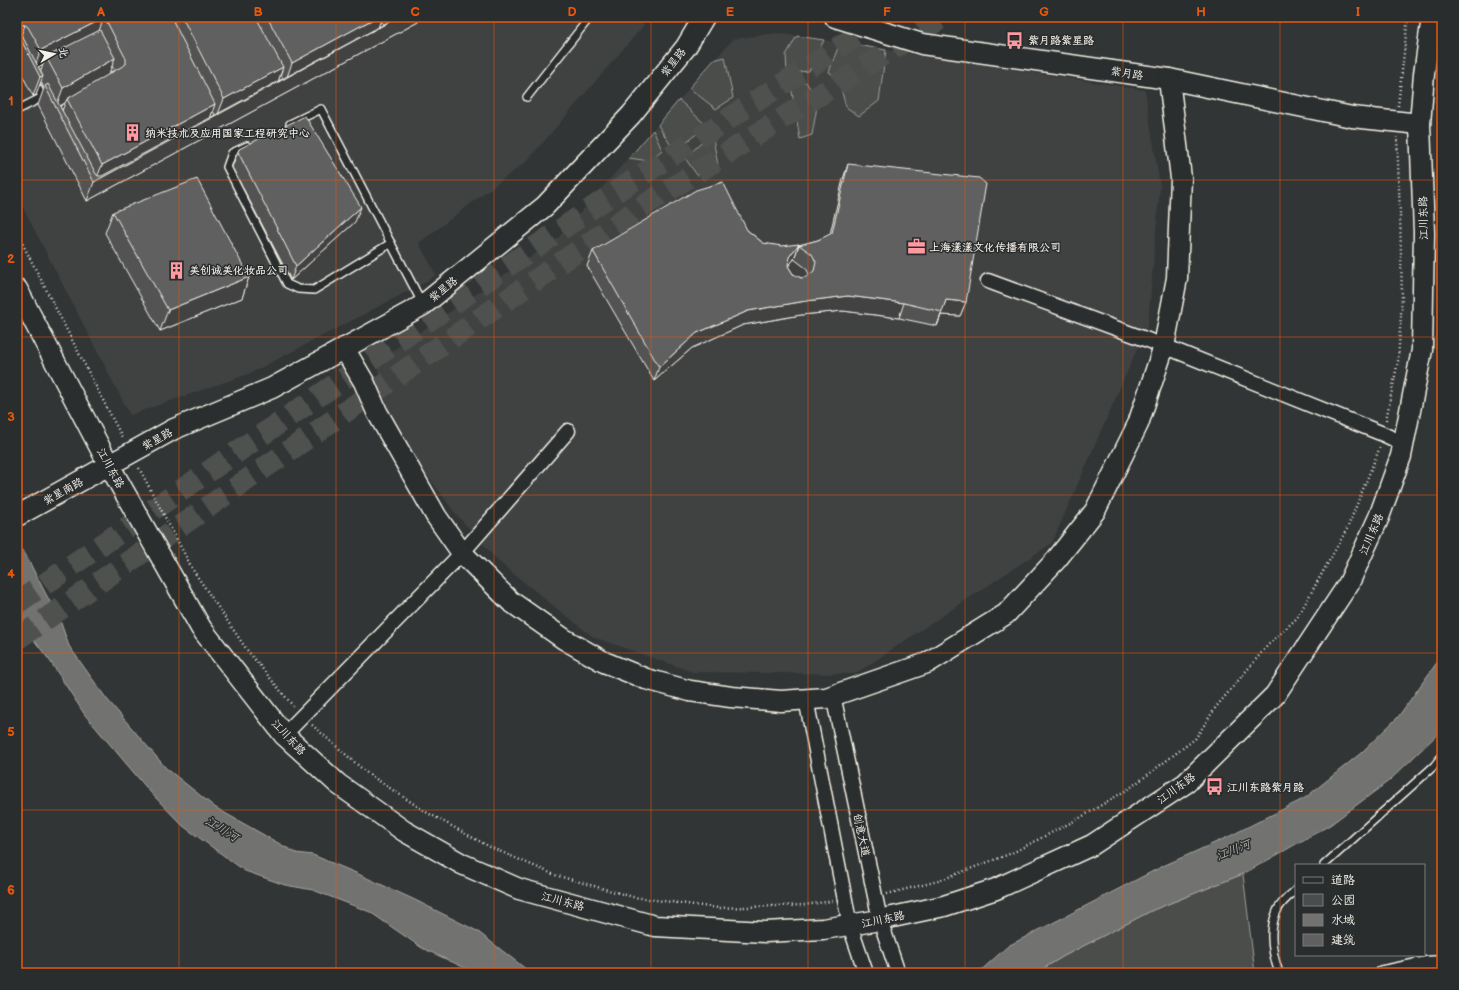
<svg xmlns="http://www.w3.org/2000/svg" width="1459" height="990" font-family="'Balsamiq Sans','LXGW WenKai TC',sans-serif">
<rect width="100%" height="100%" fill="#323535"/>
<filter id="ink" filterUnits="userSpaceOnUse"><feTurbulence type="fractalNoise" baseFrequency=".025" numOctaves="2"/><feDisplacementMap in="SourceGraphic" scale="8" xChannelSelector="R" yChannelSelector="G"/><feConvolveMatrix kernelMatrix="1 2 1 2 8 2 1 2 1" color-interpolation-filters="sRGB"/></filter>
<g filter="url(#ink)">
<g fill="#404242">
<path d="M17,17H633L644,25L527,161L419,243L436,275L422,284L251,373L130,415L17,196Z"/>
<path d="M777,33L1145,90L1160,186L1148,324L1052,543L855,674L693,672L593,637L500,563L456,514L424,471L388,411L376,362L557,239L733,39Z"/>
</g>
<g fill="#4b4d4c" stroke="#a09f9a">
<path d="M797,36L824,40L809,71L787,73L786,55Z"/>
<path d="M840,42L886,50L879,101L859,116L846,107L838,78L829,72Z"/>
<path d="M725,57L733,98L716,109L689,88L714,60Z"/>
<path d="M806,82L818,101L812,135L800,139L791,86Z"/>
<path d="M679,100L707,126L686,142L670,144L658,125Z"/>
<path d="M653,130L662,150L649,161L629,158Z"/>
<path d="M712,133L719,171L697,175L685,158Z"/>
<path d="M1243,874L1255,973H1036L1064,956L1153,910Z"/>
</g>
<g fill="#727370" stroke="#a6a5a0">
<path d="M23,550L61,623L69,646L106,698L166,768L216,808L296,853L313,855L356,873L413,899L477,931L531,973H476L422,948L370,912L313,890L285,885L245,871L183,826L151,793L85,715L50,661L17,618V554Z"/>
<path d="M1442,654V730L1390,780L1330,825L1243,874L1153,910L1064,956L1036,973H978L1008,946L1163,866L1230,836L1305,798L1361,753L1398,717L1438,661Z"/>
</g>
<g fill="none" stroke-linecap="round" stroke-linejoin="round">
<g stroke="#4f5150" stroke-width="22" stroke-dasharray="22 11" stroke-linecap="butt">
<path d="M17,603L620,189L886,17"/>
<path d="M17,639L637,210L943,17"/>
</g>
<defs>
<g id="lane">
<path d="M34,81L45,102"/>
<path d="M527,97L590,17"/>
<path d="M17,110L43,97"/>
<path d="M290,124L321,109L422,303"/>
<path d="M247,146L232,153L227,167L287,284L298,289L314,290L391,243"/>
<path d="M1324,865L1434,766L1442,756"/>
<path d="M1279,973C1272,953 1268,931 1277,911C1280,903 1290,895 1296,890"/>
</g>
<g id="street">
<path d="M988,281L1164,346L1383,434L1404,444"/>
<path d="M833,695L880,920L898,973"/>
<path d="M806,699L850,926L866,973"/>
<path d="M284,735L462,553L568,431"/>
<path d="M1383,973L1426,964L1442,963"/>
</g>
<g id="secondary">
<path d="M835,17L922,44L1169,79L1352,117L1420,124"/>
<path d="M17,289L109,465L201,628L284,735L338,784L404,831L462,864L519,889L655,926L765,932L823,929L874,921L944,906L996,889L1092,845L1186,783L1275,695L1349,583L1379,517L1401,456L1422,350L1424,233L1420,124L1424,74L1432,17"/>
<path d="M344,348L364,382L377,412L436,516L462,553L510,601L564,639L604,662L646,679L690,691L731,697L781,701L826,698L927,663L1006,614L1056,560L1095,511L1138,424L1164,346L1177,278L1181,178L1169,79"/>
<path d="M17,516L174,429L272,388L423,305L545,206L631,115L686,47L704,17"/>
</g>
</defs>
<use href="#lane" stroke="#f4f1e8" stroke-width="10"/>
<use href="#street" stroke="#f4f1e8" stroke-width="17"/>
<use href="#secondary" stroke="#f4f1e8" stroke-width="23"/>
<g stroke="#f4f1e8" stroke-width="2.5" stroke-dasharray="1 3" stroke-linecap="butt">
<path d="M1398,106L1408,17"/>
<path d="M17,233L123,439"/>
<path d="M1386,420L1398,361L1402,298L1400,214L1397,137"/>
<path d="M139,468L193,570L247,650L293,706"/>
<path d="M312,725L367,773L426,812L490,847L555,875L633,897L718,908L804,905L833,901"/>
<path d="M887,894L938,881L1012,853L1078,819L1130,788L1195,739L1216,707L1268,645L1297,618L1347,529L1380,447"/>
</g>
<use href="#lane" stroke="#2a2d2e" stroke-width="7"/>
<use href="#street" stroke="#2a2d2e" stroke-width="14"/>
<use href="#secondary" stroke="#2a2d2e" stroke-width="20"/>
</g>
<g fill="#525352" stroke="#f4f1e8" fill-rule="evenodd">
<path d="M17,17L174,22L175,17H420L418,22L87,201L38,105L44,88L41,82L36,95L33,96L17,65ZM381,20L383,25L378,28ZM43,64L41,71L38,67ZM112,66L114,70L109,73ZM281,74L283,79L278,82ZM65,103L62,111L60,106ZM213,111L215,115L210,118Z"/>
<path d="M239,149L355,222L291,280L232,167Z"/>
<path d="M848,164L966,302L960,316L941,315L937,326L899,318L843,311L801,315L743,325L692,348L654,381L587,266L593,251L747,230L763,243L794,259L788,266L793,274L801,278L806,277L809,274L806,268L794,259L799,245L818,240L830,234L843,179Z"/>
<path d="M113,212L249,277L242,298L160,331L105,233Z"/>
</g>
<g fill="#424342" stroke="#f4f1e8">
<path d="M377,17H382L378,28L398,17H420L418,22L87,201L94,182L96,180L102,165L215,104L210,119L218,114L224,99L283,67L278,82L287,77L292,63Z"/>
<path d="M100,20H103L96,39L46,57L43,64L36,68L35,66L41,50Z"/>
<path d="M21,25H25L20,38V27Z"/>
<path d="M115,58L107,79L67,99L65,103L56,108V107L63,88Z"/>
<path d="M43,76L36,95L33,96L40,77Z"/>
<path d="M361,207L355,222L291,280L296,266Z"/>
<path d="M799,244L794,259L784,272L789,257Z"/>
<path d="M249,277L242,298L160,331L168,310Z"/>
<path d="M848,296L904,303L899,318L843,311L801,315L743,325L692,348L654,381L659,367L697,333L748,311L806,301Z"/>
<path d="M946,300L966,302L960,316L941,315L937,326Z"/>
</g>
<g fill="#5f605f" stroke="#f4f1e8">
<path d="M17,17H171L215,104L102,165L67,99L126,64V59L107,22L103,20H100L41,50L28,27L25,25H21L20,27V32L43,76L40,77L17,32Z"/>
<path d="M182,17H256L283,67L224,99Z"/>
<path d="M267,17H377L292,63Z"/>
<path d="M394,17H398L94,182L45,86L48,84L96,174L98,176H102L392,20Z"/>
<path d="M100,30L115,58L63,88L46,57Z"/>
<path d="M305,116L361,207L296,266L238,152L239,149Z"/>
<path d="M848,164L979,178L986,184L966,302L946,300L942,312L904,303L848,296L806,301L748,311L697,333L659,367L593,251L696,190L723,182L747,230L763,243L782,246L799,244L789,257L788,266L793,274L801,278L806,277L814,271L816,262L812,254L799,245L818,240L832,233Z"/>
<path d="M197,179L249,277L168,310L113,212Z"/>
</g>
</g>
<path fill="none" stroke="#e8590c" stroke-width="1" stroke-opacity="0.55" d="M179,17V973M336,17V973M494,17V973M651,17V973M808,17V973M965,17V973M1123,17V973M1280,17V973M17,180H1442M17,337H1442M17,495H1442M17,653H1442M17,810H1442"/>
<defs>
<symbol id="bus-bare" viewBox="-9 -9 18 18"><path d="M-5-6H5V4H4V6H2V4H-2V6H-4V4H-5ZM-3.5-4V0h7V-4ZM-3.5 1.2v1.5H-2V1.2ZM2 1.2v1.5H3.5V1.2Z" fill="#ff9aa2" stroke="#2a2d2e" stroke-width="2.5" paint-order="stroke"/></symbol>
<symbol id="building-bare" viewBox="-9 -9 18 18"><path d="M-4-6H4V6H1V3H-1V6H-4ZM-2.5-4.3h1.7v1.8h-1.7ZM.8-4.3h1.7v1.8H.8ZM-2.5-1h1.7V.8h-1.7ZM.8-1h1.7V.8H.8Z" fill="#ff9aa2" stroke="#2a2d2e" stroke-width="2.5" paint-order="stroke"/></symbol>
<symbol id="office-bare" viewBox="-9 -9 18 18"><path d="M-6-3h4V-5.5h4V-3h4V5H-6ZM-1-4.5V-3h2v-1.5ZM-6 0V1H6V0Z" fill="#ff9aa2" stroke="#2a2d2e" stroke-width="2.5" paint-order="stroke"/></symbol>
</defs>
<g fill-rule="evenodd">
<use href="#bus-bare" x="1002" y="28" width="25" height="25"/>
<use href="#building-bare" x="120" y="120" width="25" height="25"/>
<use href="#office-bare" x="904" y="234" width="25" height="25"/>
<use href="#building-bare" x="164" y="258" width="25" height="25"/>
<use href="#bus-bare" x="1202" y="774" width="25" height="25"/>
</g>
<g text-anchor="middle" stroke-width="3" stroke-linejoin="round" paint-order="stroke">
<g font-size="11" font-weight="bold" fill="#f4f1e8" stroke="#2a2d2e" text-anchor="start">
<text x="1028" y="44">紫月路紫星路</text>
<text x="145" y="137">纳米技术及应用国家工程研究中心</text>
<text x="929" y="251">上海漾漾文化传播有限公司</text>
<text x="189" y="274">美创诚美化妆品公司</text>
<text x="1227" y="791">江川东路紫月路</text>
</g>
<g font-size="11" fill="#f4f1e8" stroke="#2a2d2e">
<text transform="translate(673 62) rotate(-52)" y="4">紫星路</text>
<text transform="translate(1127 73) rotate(9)" y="4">紫月路</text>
<text transform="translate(1423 218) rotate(-91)" y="4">江川东路</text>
<text transform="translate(443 289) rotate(-39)" y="4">紫星路</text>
<text transform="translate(157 439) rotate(-29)" y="4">紫星路</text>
<text transform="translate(111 468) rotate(61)" y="4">江川东路</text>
<text transform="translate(63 491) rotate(-29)" y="4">紫星南路</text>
<text transform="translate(1371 534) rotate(-67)" y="4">江川东路</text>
<text transform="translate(289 737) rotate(47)" y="4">江川东路</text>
<text transform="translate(1176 788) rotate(-36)" y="4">江川东路</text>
<text transform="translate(862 835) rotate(78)" y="4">创意大道</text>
<text transform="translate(563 901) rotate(15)" y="4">江川东路</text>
<text transform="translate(883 919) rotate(-12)" y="4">江川东路</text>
</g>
<g font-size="12" font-style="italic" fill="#b3b2ac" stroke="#2a2d2e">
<text transform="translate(222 829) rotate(32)" y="4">江川河</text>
<text transform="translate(1233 850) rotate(-21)" y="4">江川河</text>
</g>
</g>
<rect width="1459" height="990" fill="none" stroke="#2a2d2e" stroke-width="44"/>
<rect x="1295" y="864" width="130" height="92" fill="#2a2d2e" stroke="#7b7b78"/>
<rect x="1303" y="877" width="20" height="6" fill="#2a2d2e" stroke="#7b7b78"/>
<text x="1331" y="884" font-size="12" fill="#f4f1e8">道路</text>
<rect x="1303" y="894" width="20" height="12" fill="#4b4d4c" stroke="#7b7b78"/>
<text x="1331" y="904" font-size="12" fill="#f4f1e8">公园</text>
<rect x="1303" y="914" width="20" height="12" fill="#727370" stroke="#7b7b78"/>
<text x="1331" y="924" font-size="12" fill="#f4f1e8">水域</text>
<rect x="1303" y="934" width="20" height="12" fill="#5f605f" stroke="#7b7b78"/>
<text x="1331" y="944" font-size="12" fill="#f4f1e8">建筑</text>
<g transform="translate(54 54) rotate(81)" stroke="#2a2d2e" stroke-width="3" paint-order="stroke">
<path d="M0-3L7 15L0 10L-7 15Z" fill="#f4f1e8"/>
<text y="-6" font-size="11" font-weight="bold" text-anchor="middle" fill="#f4f1e8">北</text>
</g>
<rect x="22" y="22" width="1415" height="946" fill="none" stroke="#e8590c" stroke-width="1.5"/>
<g font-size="13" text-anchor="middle" font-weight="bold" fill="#e8590c">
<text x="101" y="16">A</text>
<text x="258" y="16">B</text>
<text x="415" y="16">C</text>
<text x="572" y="16">D</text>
<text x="730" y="16">E</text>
<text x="887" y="16">F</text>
<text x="1044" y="16">G</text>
<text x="1201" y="16">H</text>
<text x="1358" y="16">I</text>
<text x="11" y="105">1</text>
<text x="11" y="263">2</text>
<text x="11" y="421">3</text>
<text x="11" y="578">4</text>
<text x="11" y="736">5</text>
<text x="11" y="894">6</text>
</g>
</svg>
